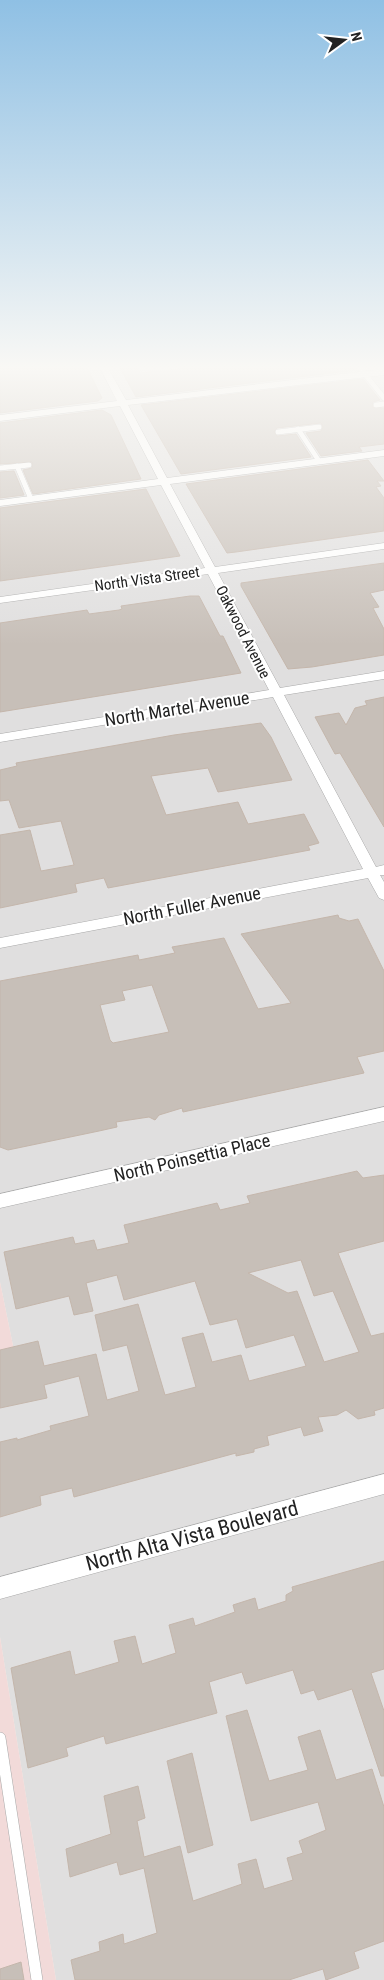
<svg xmlns="http://www.w3.org/2000/svg" width="384" height="1980" font-family="'Roboto Condensed',sans-serif">
<rect width="100%" height="100%" fill="#f2efe9"/>
<path fill="#e0dfdf" d="M0,368H384V1980H56L0,1637V1379L19,1375L0,1282Z"/>
<g fill="#f2dad9">
<path d="M0,1282L19,1375L0,1379Z"/>
<path d="M0,1637L56,1980H0Z"/>
</g>
<g fill="#c7bfb8" stroke="#c4b6ab" fill-rule="evenodd">
<path d="M0,368H87L102,398L98,401L0,413Z"/>
<path d="M120,368H137L140,373L187,368H356V370L136,397Z"/>
<path d="M363,379L380,400L373,402L372,407L384,408V444L359,447L362,451L321,456L306,433L321,431L323,427L321,423L277,428L274,432L277,436L296,434L311,457L181,474L141,405Z"/>
<path d="M102,410L111,415L141,479L33,494L23,470L32,468V462L0,464V423Z"/>
<path d="M368,460L384,481H377L381,486L376,487L384,498V531L236,552L227,553L186,484Z"/>
<path d="M14,471L24,495L0,498V472Z"/>
<path d="M146,489L180,556L0,581V508Z"/>
<path d="M384,563V590L370,593L379,607L373,608L384,629V655L312,667L288,669L241,586V583Z"/>
<path d="M190,596H199L220,636H223L241,673L0,712V623L87,610L89,614L119,610L122,609L121,606Z"/>
<path d="M384,697V827L340,753L335,754L315,717L339,713L346,725L355,708L367,705L365,701Z"/>
<path d="M261,723L271,737L292,780L218,792L208,768L151,776L166,815L238,802L248,824L304,814L319,843L308,846L310,850L108,888L104,878L75,884L77,892L0,908V835L30,830L41,871L74,865L61,821L19,828L9,800L0,801V770L17,766L16,763L174,735Z"/>
<path d="M338,915L339,918L349,921L358,919L384,971V1051L357,1057L364,1073L183,1112L182,1108L159,1115L155,1120L149,1117L116,1122L117,1127L99,1131L8,1150L0,1147V981L138,955L139,960L175,953L172,947L224,938L258,1009L291,1003L241,934ZM152,985L169,1032L113,1043L110,1040L100,1005L125,1000L122,991Z"/>
<path d="M357,1171L363,1178L384,1175V1241L338,1253L371,1336L384,1333V1408L374,1411L375,1415L358,1419L346,1410L337,1415L318,1417L323,1431L304,1436L301,1427L267,1436L269,1445L254,1449V1452L236,1456V1453L74,1497L72,1488L40,1496L41,1505L0,1517V1442L17,1438V1440L51,1430L50,1426L89,1416L79,1376L44,1385L47,1398L0,1408V1350L38,1341L44,1366L96,1354L107,1400L139,1391L127,1345L103,1351L95,1315L138,1304L165,1395L196,1387L182,1338L203,1333L212,1362L241,1355L249,1381L306,1366L294,1335L246,1348L237,1319L210,1325L195,1281L124,1300L117,1275L86,1283L93,1311L74,1315L69,1296L16,1309L4,1252L73,1237L75,1244L94,1240L97,1250L129,1243L124,1225L217,1203L220,1210L250,1203L247,1196ZM301,1260L314,1296L333,1291L359,1352L324,1362L297,1291L288,1293L248,1273Z"/>
<path d="M384,1561V1669L371,1673L384,1711V1776H381L352,1689L318,1700L314,1690L301,1694L293,1670L246,1684L242,1672L209,1682L217,1713L106,1744L104,1736L66,1748L68,1756L28,1768L11,1668L70,1651L75,1675L119,1662L114,1641L135,1636L142,1664L176,1653L169,1625L193,1618L195,1626L235,1612L233,1605L255,1598L258,1610L286,1601V1595L293,1591L292,1587Z"/>
<path d="M247,1710L269,1781L308,1770L298,1737L320,1730L336,1780L372,1769L384,1807V1941L354,1952L359,1968L326,1980L323,1969L289,1980H75L71,1960L100,1951L99,1942L123,1934L124,1944L157,1933L144,1868L120,1875L117,1862L70,1877L66,1849L111,1834L104,1796L138,1786L145,1818L137,1821L144,1857L180,1846L193,1901L242,1884L238,1864L256,1859L264,1889L293,1880L287,1858L303,1853L299,1841L326,1830L318,1802L251,1821L226,1716Z"/>
<path d="M192,1753L213,1845L188,1853L167,1761Z"/>
<path d="M21,1962L24,1980H0V1969Z"/>
</g>
<g fill="none" stroke-linecap="round" stroke-linejoin="round">
<defs>
<g id="lane-far1">
<path d="M360,368L384,398"/>
<path d="M376,405L384,404"/>
<path d="M298,429L319,461"/>
<path d="M278,432L319,427"/>
<path d="M17,466L31,499"/>
<path d="M0,468L29,465"/>
</g>
<path id="lane" d="M0,1738L37,1980"/>
<g id="street">
<path d="M100,368H108L126,400L384,369V375L128,405L167,478L384,450V456L170,484L215,567L384,543V549L218,573L280,688L384,671V679L284,695L376,867L384,865V875H380L384,882V900L379,898L368,878L0,948V938L363,869L273,697L0,742V734L269,690L208,574L0,603V597L205,568L161,485L0,506V500L158,479L120,406L0,421V415L117,401Z"/>
<path d="M384,1107V1121L0,1208V1194Z"/>
<path d="M384,1474V1494L0,1599V1577Z"/>
</g>
</defs>
<use href="#lane-far1" stroke="#a9a9a9" stroke-width="5.5"/>
<use href="#lane" stroke="#a9a9a9" stroke-width="12"/>
<use href="#street" stroke="#a9a9a9" stroke-width="1"/>
<use href="#lane-far1" stroke="#fff" stroke-width="5"/>
<use href="#lane" stroke="#fff" stroke-width="11"/>
<use href="#street" fill="#fff" fill-rule="evenodd"/>
</g>
<linearGradient id="sky" x2="0" y2="1"><stop stop-color="#8fc0e4"/><stop offset="0.57" stop-color="#f9f8f5"/><stop offset="1" stop-color="#f9f8f5" stop-opacity="0"/></linearGradient>
<rect width="384" height="645" fill="url(#sky)"/>
<g text-anchor="middle" stroke-width="4" stroke-linejoin="round" paint-order="stroke">
<g font-size="15" fill="#222" stroke="#fff">
<text transform="translate(147 579) rotate(-8)" y="5">North Vista Street</text>
<text transform="translate(243 632) rotate(63)" y="5">Oakwood Avenue</text>
</g>
<g font-size="18" fill="#222" stroke="#fff">
<text transform="translate(177 709) rotate(-9)" y="6">North Martel Avenue</text>
<text transform="translate(192 906) rotate(-11)" y="6">North Fuller Avenue</text>
<text transform="translate(192 1158) rotate(-13)" y="6">North Poinsettia Place</text>
</g>
<g font-size="21" fill="#222" stroke="#fff">
<text transform="translate(192 1536) rotate(-15)" y="7">North Alta Vista Boulevard</text>
</g>
</g>
<g transform="translate(344 40) rotate(75)" stroke="#ffffff" stroke-width="4" paint-order="stroke">
<path d="M0-4L9 19L0 12L-9 19Z" fill="#222222"/>
<text y="-8" font-size="14" font-weight="bold" text-anchor="middle" fill="#222222">N</text>
</g>
</svg>
